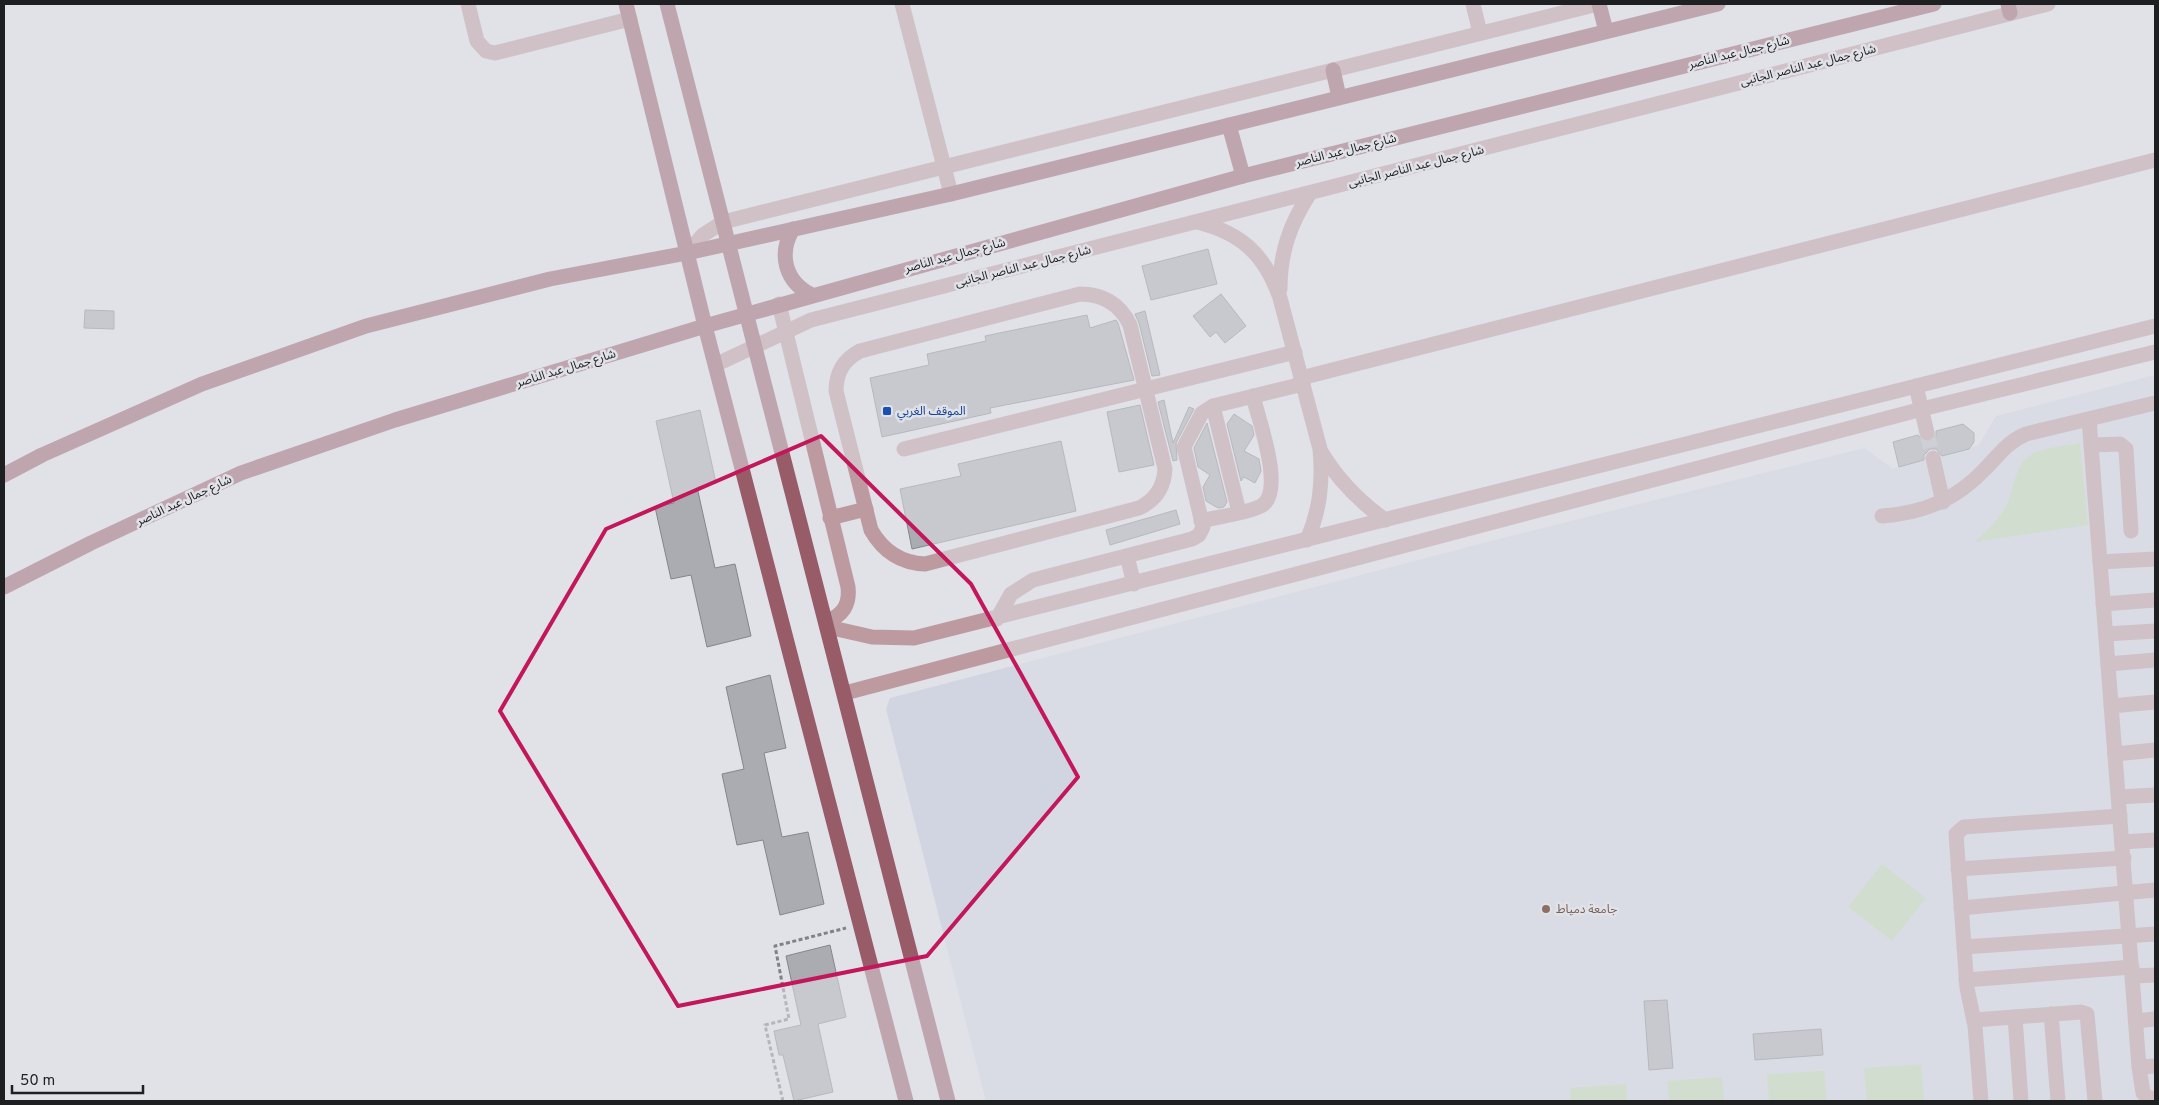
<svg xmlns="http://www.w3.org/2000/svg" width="2159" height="1105" font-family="Overpass,'Noto Sans Arabic',sans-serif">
<rect width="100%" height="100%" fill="#e0e2e8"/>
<path fill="#d1d5e2" d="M2155,375V1101H986L886,709L890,698L1491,541L1864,448L1893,469L1979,445L1996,416Z"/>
<g fill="#bedab1">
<path d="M2080,443L2088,525L1974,542C1986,532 1997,521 2005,508C2015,490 2013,465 2032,454C2045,447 2065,446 2080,443Z"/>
<path d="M1882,864L1926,898L1892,941L1848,907Z"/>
<path d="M1921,1064L1924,1101H1867L1864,1068Z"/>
<path d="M1824,1071L1827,1101H1769L1767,1074Z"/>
<path d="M1722,1077L1724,1101H1669L1667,1081Z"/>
<path d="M1626,1084L1627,1101H1571L1570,1088Z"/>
</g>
<g fill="#aaacb2" stroke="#85868c">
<path d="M1208,249L1217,284L1151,300L1142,266Z"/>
<path d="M1221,294L1246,326L1225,343L1216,332L1210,337L1193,316Z"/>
<path d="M85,310L114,311V329L84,328Z"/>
<path d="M1145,311L1160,375L1152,376L1139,323L1135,314Z"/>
<path d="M1087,315L1090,328L1116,320L1118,323L1134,380L990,408L991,413L882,437L870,378L929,365L927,354L986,341L985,336Z"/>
<path d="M1164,400L1173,443L1189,407L1194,409L1176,443L1177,460L1173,461L1158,402Z"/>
<path d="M1140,405L1154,465L1119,472L1107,412Z"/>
<path d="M700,410L716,483L697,487L715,568L735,564L751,636L707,647L691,575L671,579L655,507L674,503L656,421Z"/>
<path d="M1234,414L1252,426L1254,435L1244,451L1259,459L1261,471L1255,483L1244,477L1241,481L1227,424Z"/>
<path d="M1207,423L1227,502L1224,507L1218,508L1206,501L1203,487L1210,475L1198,467L1194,448Z"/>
<path d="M1963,424L1974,433V442L1969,449L1942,456L1936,449H1930L1924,455V460L1899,467L1893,442L1918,435L1924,442H1930L1936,436V431Z"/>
<path d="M1061,441L1076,511L912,549L900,489L961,476L958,464Z"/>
<path d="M1176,510L1180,524L1110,545L1106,530Z"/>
<path d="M770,675L786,748L764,753L782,837L808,832L824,904L780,915L763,840L737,845L722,774L744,769L726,687Z"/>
<path d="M830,945L846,1017L818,1024L833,1092L794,1101L783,1055H779L774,1031L801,1025L786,956Z"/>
<path d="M1667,1000L1673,1068L1649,1070L1644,1001Z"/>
<path d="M1821,1029L1823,1055L1755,1060L1753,1034Z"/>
</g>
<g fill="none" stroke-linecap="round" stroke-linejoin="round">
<path stroke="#b9bbc0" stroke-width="15" stroke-dasharray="15 8" stroke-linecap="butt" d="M1927,433L1933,458"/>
<path stroke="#818286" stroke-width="3" stroke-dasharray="4 2.5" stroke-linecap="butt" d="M783,1101L765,1025L789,1019L775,946L846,928"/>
<g stroke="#bc9aa0" stroke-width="15">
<path d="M468,4L477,41L486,51L495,53L630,19"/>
<path d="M902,4L951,194"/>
<path d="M1473,4L1480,33"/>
<path d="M1197,222C1242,233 1265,255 1280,298L1320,449C1323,482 1320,510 1307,540"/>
<path d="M687,253L703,235L723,222L1598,4"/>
<path d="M1280,289C1280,252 1290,224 1310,193"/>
<path d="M1080,294C1103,294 1120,304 1130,325L1165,469C1164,487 1156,500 1139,508L925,564C900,563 883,551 871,530L836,391C836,373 843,360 860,351Z"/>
<path d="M779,304L848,587C850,605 843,615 826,622"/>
<path d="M717,364L811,320L2048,4"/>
<path d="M1301,378L2155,160"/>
<path d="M1916,386L1927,433"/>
<path d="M1213,406L1239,512"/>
<path d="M2089,419L2139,1067L2143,1093L2150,1099L2155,1098"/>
<path d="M2091,445L2120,444L2126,449L2131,531"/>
<path d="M904,449L1295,352"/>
<path d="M1322,453C1338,480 1359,501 1385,520"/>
<path d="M1933,458L1943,502"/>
<path d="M1882,516C1923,513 1956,500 1985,469C1999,455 2007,442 2026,434L2155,403"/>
<path d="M830,518L866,509"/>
<path d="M1201,521C1217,517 1248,513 1261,506C1286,493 1258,418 1253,396"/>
<path d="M1127,556L1134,584"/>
<path d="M2100,562L2155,559"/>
<path d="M2103,604L2155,600"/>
<path d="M997,619L1011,594L1033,580L1192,539L1199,535L1203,527L1184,447L1202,413L1213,406L1303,384"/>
<path d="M828,627L872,637L914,638L2155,326"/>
<path d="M2106,634L2155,631"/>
<path d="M2108,664L2155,660"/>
<path d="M845,693L1922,409L2155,352"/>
<path d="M2111,706L2155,702"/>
<path d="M2115,754L2155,750"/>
<path d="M2119,797L2155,795"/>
<path d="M2122,842L2155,840"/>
<path d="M1958,869L2124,858"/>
<path d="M1961,908L2155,890"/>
<path d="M1964,947L2155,934"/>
<path d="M2133,976L2155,975"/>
<path d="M1966,980L2132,967"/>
<path d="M2051,1014L2058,1101"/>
<path d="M2015,1017L2021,1101"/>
<path d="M1974,1020L2081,1012L2087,1014L2095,1101"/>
<path d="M2137,1021L2155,1019"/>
<path d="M2139,1067L2155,1066"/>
<path d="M1981,1101L1975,1026L1967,988L1956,834L1964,827L2120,816"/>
</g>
<g stroke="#985c69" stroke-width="15">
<path d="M626,4L705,326L906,1101"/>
<path d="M667,4L948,1101"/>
<path d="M1599,4L1606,31"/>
<path d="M2008,4L2010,13"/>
<path d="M1333,70L1339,97"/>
<path d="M1229,125L1243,176"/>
<path d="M793,229C778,254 785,282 812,295"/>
<path d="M4,475L42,455L202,384L366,326L550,279L687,253L951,194L1718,4"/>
<path d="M4,587L91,543L241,473L395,420L705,326L1243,176L1934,4"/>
</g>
</g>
<path d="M0 0H2159V1105H0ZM821,436L971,584L1078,777L927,956L678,1006L500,711L606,529Z" fill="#e0e2e8" fill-opacity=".55" fill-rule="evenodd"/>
<path fill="none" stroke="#c2185b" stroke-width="4" stroke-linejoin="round" d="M821,436L971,584L1078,777L927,956L678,1006L500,711L606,529Z"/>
<rect fill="#1a4fb4" stroke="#e0e2e8" stroke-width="2" x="882" y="406" width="10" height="10" rx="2.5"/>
<circle fill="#8d6e63" stroke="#e0e2e8" stroke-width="2" cx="1546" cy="909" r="5"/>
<g text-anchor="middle" stroke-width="5" stroke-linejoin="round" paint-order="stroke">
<g font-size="12" fill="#1e1f21" stroke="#e0e2e8">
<text transform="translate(1739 52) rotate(-14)" y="4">شارع جمال عبد الناصر</text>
<text transform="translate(1808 65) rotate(-14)" y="4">شارع جمال عبد الناصر الجانبى</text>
<text transform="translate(1346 150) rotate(-14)" y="4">شارع جمال عبد الناصر</text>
<text transform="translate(1416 166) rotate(-14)" y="4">شارع جمال عبد الناصر الجانبى</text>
<text transform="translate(955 255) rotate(-15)" y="4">شارع جمال عبد الناصر</text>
<text transform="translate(1023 266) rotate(-14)" y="4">شارع جمال عبد الناصر الجانبى</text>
<text transform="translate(566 368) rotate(-17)" y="4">شارع جمال عبد الناصر</text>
<text transform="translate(184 500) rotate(-25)" y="4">شارع جمال عبد الناصر</text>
</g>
<g font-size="12" fill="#164399" stroke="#e0e2e8" text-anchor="start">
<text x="897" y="415">الموقف الغربي</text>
</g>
<g font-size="12" fill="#785e54" stroke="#e0e2e8" text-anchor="start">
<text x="1556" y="913">جامعة دمياط</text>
</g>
</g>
<rect width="2159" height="1105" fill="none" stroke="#1e1f21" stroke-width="10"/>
<path d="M12 1085v8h131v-8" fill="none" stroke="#1e1f21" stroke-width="2.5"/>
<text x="20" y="1085" font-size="15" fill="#1e1f21" stroke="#e0e2e8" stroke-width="4" paint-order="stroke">50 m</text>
</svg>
